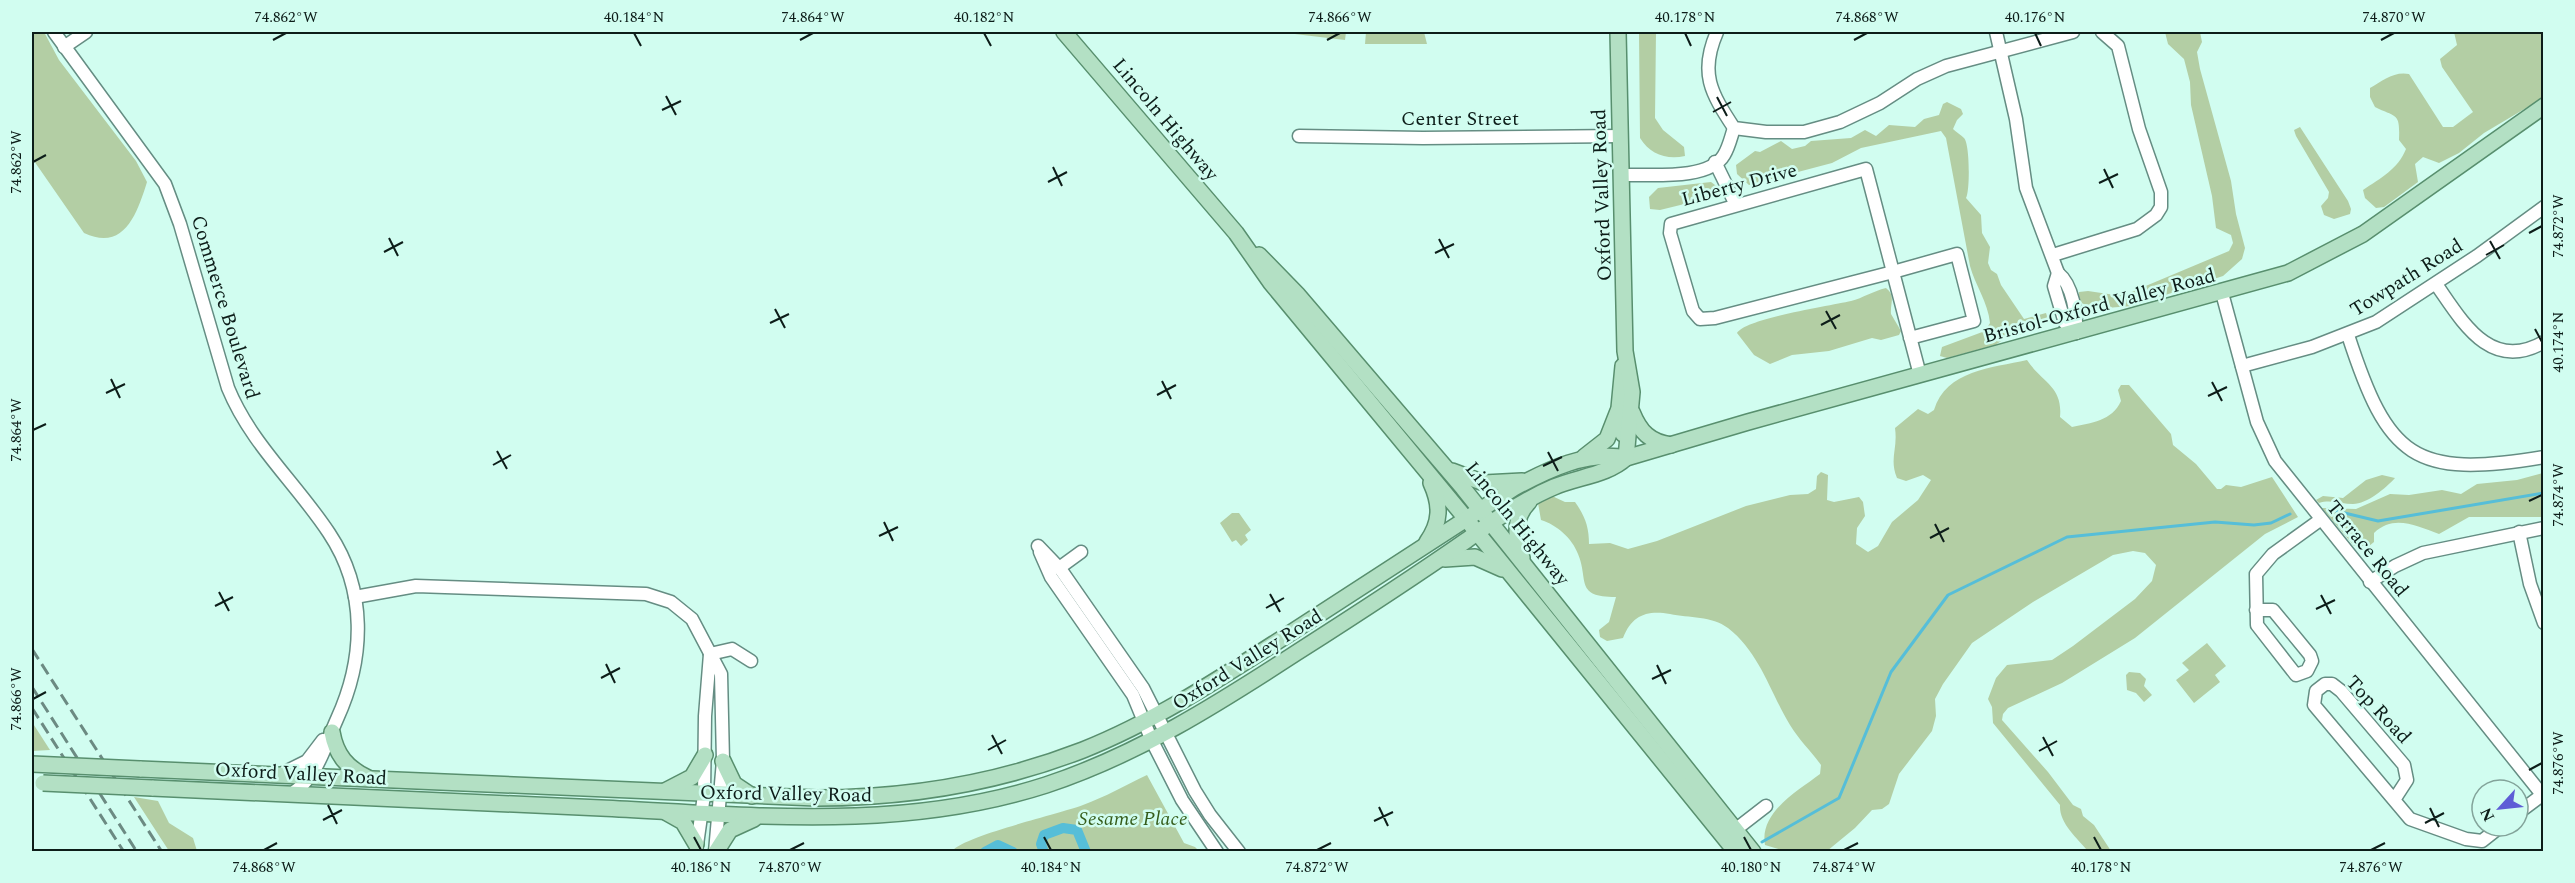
<svg xmlns="http://www.w3.org/2000/svg" width="2575" height="883" font-family="Spectral,serif">
<rect width="100%" height="100%" fill="#d1fdf0"/>
<g fill="#b3cea4">
<path d="M32,32H44L59,60L136,161L147,182C137,214 124,252 84,233L32,158Z"/>
<path d="M1278,32H1346L1345,40Z"/>
<path d="M1366,32H1424L1427,44H1365Z"/>
<path d="M1639,32H1656L1655,118L1663,130L1684,147L1685,156C1666,160 1650,154 1640,138Z"/>
<path d="M2165,32H2200L2202,42L2197,52L2200,69L2231,181L2236,214L2245,248L2242,259L2223,276L2132,306L2093,309L2078,301L2079,292L2088,291L2115,295L2129,293L2229,251L2233,243L2231,235L2216,228L2212,196L2191,105L2190,82L2184,59L2168,44Z"/>
<path d="M2454,32H2543V98L2484,133L2459,153L2439,163L2423,157L2415,164L2418,182L2384,207L2376,208L2365,198L2363,190C2381,178 2398,169 2406,149L2399,140C2400,112 2397,118 2375,107L2370,97V88C2382,81 2394,71 2409,74L2443,127H2453L2473,112L2442,67L2440,59L2457,45Z"/>
<path d="M1947,102L1961,109L1963,114L1957,120L1953,129C1956,132 1961,135 1964,138C1970,144 1970,191 1966,198L1981,215L1982,233L1990,247L1988,263L1991,270L1997,274L2001,285L2024,319L2046,313L2048,319L2023,334L2009,336L1995,345L1947,358L1940,356L1942,347L1985,331L1990,323C1988,302 1975,285 1970,266L1946,138L1941,131L1861,148L1832,163L1749,185L1737,174L1736,165L1755,151L1760,152L1781,141L1792,149L1805,146L1811,141L1851,138L1865,130L1876,136L1889,125L1915,127L1924,119L1939,115L1943,104Z"/>
<path d="M2300,127L2348,201L2351,209L2350,214L2334,219L2324,215L2321,206L2328,198L2329,192L2296,136L2294,130Z"/>
<path d="M1711,182L1719,188V193L1713,197L1660,210L1650,209L1649,197L1658,188Z"/>
<path d="M1886,288C1896,296 1890,303 1891,314L1901,331L1899,335L1881,340L1872,338L1829,351L1792,355L1770,364L1754,355L1737,333C1746,318 1830,306 1851,301C1863,298 1873,291 1886,288Z"/>
<path d="M2027,360C2042,383 2063,386 2060,417L2072,427C2091,423 2112,421 2121,401L2118,390L2121,385H2129L2171,434L2173,445L2196,464L2217,489H2221L2226,485L2241,487L2272,477L2298,517L2265,534L2135,638L2062,683L2008,708L2003,714L2002,720L2048,772L2073,805L2081,809L2083,816L2094,825L2111,851H2088C2077,838 2059,823 2060,805L1993,723L1992,707L1988,699L1996,678L2007,665L2052,660L2073,646L2135,599L2152,581L2156,565L2145,553L2133,551L2113,555L2033,602L1972,643L1943,684L1935,699L1936,716L1932,731L1899,774L1889,804L1882,809L1872,810L1855,828L1827,851L1789,852L1765,845C1759,812 1798,791 1820,774L1821,765C1811,751 1799,740 1790,725C1770,692 1760,653 1728,628C1712,616 1689,618 1670,614C1647,610 1632,615 1623,638L1607,641L1600,637L1599,630L1609,622L1616,597C1574,597 1589,580 1578,554C1572,538 1557,525 1541,520L1538,503L1552,496L1565,502H1575C1585,516 1589,527 1589,544L1610,543L1628,549L1657,541L1746,506L1790,495L1808,494L1816,489L1817,476L1821,472L1828,475L1827,500L1834,502L1859,497L1863,502L1865,516L1857,528L1856,544L1868,552L1878,546L1892,522L1918,500L1931,480L1923,475L1906,481L1897,478C1889,459 1898,449 1895,428L1918,409L1928,414L1934,410C1946,370 1992,368 2027,360Z"/>
<path d="M2543,473V514L2541,517H2469L2439,534C2416,526 2394,514 2374,533V542L2369,546H2354L2322,508L2356,509L2390,494L2409,495L2442,490L2461,494L2477,484L2517,480Z"/>
<path d="M2382,475L2395,478C2386,488 2367,504 2353,504C2342,504 2330,499 2319,503L2316,500L2323,496L2343,498L2366,480Z"/>
<path d="M1232,513H1239L1251,530L1245,535L1248,540L1241,546L1236,540L1232,542L1220,523Z"/>
<path d="M2207,643L2226,666L2215,675L2220,682L2194,703L2176,680L2189,670L2182,663Z"/>
<path d="M2129,672L2140,673L2146,679L2144,686L2152,695L2144,702L2136,693L2127,690L2126,675Z"/>
<path d="M32,722L50,750L32,751Z"/>
<path d="M1147,775L1184,843L1195,847L1199,851H952C966,835 1056,815 1083,805C1105,797 1126,785 1147,775Z"/>
<path d="M134,797L158,801L169,823L193,838L197,851H169Z"/>
</g>
<g fill="none" stroke-linecap="round" stroke-linejoin="round">
<g stroke="#56bed8" stroke-width="3">
<path d="M2328,509L2378,521L2544,493"/>
<path d="M1762,842L1839,798L1891,672L1948,595L2067,537L2215,522L2254,525L2271,523L2290,514"/>
</g>
<g stroke="#56bed8" stroke-width="10">
<path d="M985,852L998,845L1013,852"/>
<path d="M1044,852L1041,844L1044,835L1063,828L1077,830L1086,852"/>
</g>
<defs>
<g id="minor">
<path d="M54,32L165,184L180,224L228,388C251,444 296,483 329,533C367,590 365,658 337,719C324,748 318,777 291,794"/>
<path d="M1717,32C1699,73 1711,93 1734,128L1766,132H1804L1840,122L1880,103L1917,79L1946,66L2073,32"/>
<path d="M1996,32L2016,119L2026,188L2058,273"/>
<path d="M64,47L86,32"/>
<path d="M1299,136L1423,138L1621,136"/>
<path d="M1715,162L1736,205"/>
<path d="M1866,169L1893,272L1715,318L1700,319L1693,311L1670,233L1671,224Z"/>
<path d="M1622,175C1649,174 1709,181 1724,155C1729,147 1731,137 1734,128"/>
<path d="M2053,255L2137,229L2156,215L2161,207V192L2139,129L2118,46L2102,32"/>
<path d="M2058,273L2054,286L2065,323L2076,333"/>
<path d="M2058,273C2073,285 2077,315 2076,333"/>
<path d="M2436,284C2462,321 2490,373 2544,342"/>
<path d="M2222,293L2257,422L2275,461L2544,797"/>
<path d="M2348,335C2388,458 2413,479 2544,457"/>
<path d="M1910,338L1974,321L1957,254L1893,272L1920,375"/>
<path d="M2242,366L2312,347L2376,322L2477,256L2544,207"/>
<path d="M2519,532L2530,584L2544,623"/>
<path d="M1038,546L1061,570L1143,688L1195,791L1210,815L1239,852"/>
<path d="M1040,552L1051,577L1133,695L1152,741L1182,800L1217,852"/>
<path d="M1059,568L1081,552"/>
<path d="M2370,582L2395,566L2423,553L2544,528"/>
<path d="M355,597L416,586L646,594L671,602L692,619L721,674L723,761L715,852"/>
<path d="M2256,610H2273L2310,655L2312,661L2307,671L2296,675L2257,625L2256,574L2273,554L2320,520"/>
<path d="M710,654L732,649L751,661"/>
<path d="M279,775L307,761L323,740"/>
<path d="M2394,800L2407,780L2404,765L2341,691L2332,684H2325L2316,691L2314,705L2410,819L2466,839L2482,841L2501,826"/>
<path d="M2518,813L2542,795"/>
<path d="M1735,830L1766,806"/>
<path d="M696,852L704,795L705,716L710,654"/>
</g>
<g id="major">
<path d="M1064,32L1236,233L1271,283L1458,509L1736,852"/>
<path d="M1259,255L1298,295L1463,488L1753,852"/>
<path d="M1632,412C1640,432 1650,442 1671,445"/>
<path d="M1623,434L1619,408L1623,366"/>
<path d="M1584,457L1607,439L1618,411"/>
<path d="M1452,471L1484,483L1522,481"/>
<path d="M1427,542C1441,522 1441,505 1431,483"/>
<path d="M1522,558C1515,538 1513,518 1529,502"/>
<path d="M1445,559L1475,557L1502,569"/>
<path d="M332,732C336,755 347,768 368,778"/>
<path d="M723,761L734,784L752,796"/>
<path d="M140,769L816,798C908,798 998,783 1083,750C1158,720 1225,675 1292,632C1366,584 1440,536 1514,488C1547,470 1588,450 1626,458L1748,422L2288,273L2363,234L2544,106"/>
<path d="M152,788C302,795 451,801 601,808C751,815 900,832 1046,785C1137,755 1216,705 1296,653C1354,616 1411,579 1467,540C1494,520 1523,500 1554,487C1577,477 1608,475 1626,458L1632,392L1625,351L1618,32"/>
<path d="M665,791L692,777L705,755"/>
<path d="M667,813L683,822L696,844"/>
<path d="M716,852L730,830L754,819"/>
</g>
</defs>
<use href="#minor" stroke="#658d83" stroke-width="15"/>
<use href="#major" stroke="#588f6e" stroke-width="18"/>
<use href="#minor" stroke="#fff" stroke-width="12"/>
<use href="#major" stroke="#b3e0c4" stroke-width="15"/>
<g stroke="#6c8a82" stroke-width="3" stroke-dasharray="12 6" stroke-linecap="butt">
<path d="M32,649L162,852"/>
<path d="M32,687L137,852"/>
<path d="M32,708L124,852"/>
</g>
<defs>
<g id="major-bridge">
<path d="M32,764L140,769"/>
<path d="M43,783L152,788"/>
</g>
</defs>
<use href="#major-bridge" stroke="#588f6e" stroke-width="18" stroke-linecap="butt"/>
<use href="#major-bridge" stroke="#b3e0c4" stroke-width="15"/>
</g>
<path fill="none" stroke="#0d1d19" stroke-width="2" d="M634,33L641,46M984,33L991,46M1685,33L1691,46M2035,33L2041,46M273,40L286,33M800,40L813,33M1327,40L1340,33M1854,40L1867,33M2381,40L2394,33M666,96L676,115M1717,97L1727,116M662,110L681,101M1713,112L1731,102M33,162L46,155M1053,167L1062,186M2104,169L2113,188M1048,182L1067,172M2099,183L2118,174M2529,233L2542,226M389,238L398,256M1439,239L1449,258M2490,241L2500,259M384,252L403,242M1435,253L1454,244M2486,255L2504,245M775,309L785,328M1826,311L1836,329M770,323L789,314M1821,325L1840,315M2535,329L2542,342M111,379L120,398M1162,381L1171,399M2212,382L2222,401M106,393L125,384M1157,395L1176,385M2208,396L2227,387M33,430L46,424M497,451L507,469M1548,452L1558,471M493,465L511,455M1543,466L1562,457M2529,501L2542,495M884,522L893,541M1935,524L1944,542M879,536L898,527M1930,538L1949,528M219,592L229,611M1270,594L1280,612M2321,595L2331,614M215,606L233,597M1266,608L1284,598M2316,609L2335,600M606,664L615,683M1657,665L1666,684M601,678L620,668M1652,679L1671,670M33,699L46,692M992,735L1002,754M2043,737L2053,756M988,750L1006,740M2039,751L2057,741M2529,770L2542,763M328,805L337,824M1379,807L1388,826M2430,808L2439,827M323,820L342,810M1374,821L1393,812M2425,823L2444,813M694,837L701,850M1044,837L1051,850M1744,837L1751,850M2094,837L2101,850M264,850L277,843M790,850L804,843M1317,850L1331,843M1844,850L1858,843M2371,850L2385,843"/>
<g text-anchor="middle" stroke-width="5" stroke-linejoin="round" paint-order="stroke">
<g font-size="20" fill="#0d1d19" stroke="#d1fdf0">
<text x="1460" y="125">Center Street</text>
<text transform="translate(1166 119) rotate(50)" y="7">Lincoln Highway</text>
<text transform="translate(1739 184) rotate(-15)" y="7">Liberty Drive</text>
<text transform="translate(1601 195) rotate(-92)" y="7">Oxford Valley Road</text>
<text transform="translate(2406 277) rotate(-32)" y="7">Towpath Road</text>
<text transform="translate(2099 305) rotate(-15)" y="7">Bristol-Oxford Valley Road</text>
<text transform="translate(226 307) rotate(73)" y="7">Commerce Boulevard</text>
<text transform="translate(1518 523) rotate(51)" y="7">Lincoln Highway</text>
<text transform="translate(2368 548) rotate(51)" y="7">Terrace Road</text>
<text transform="translate(1247 659) rotate(-32)" y="7">Oxford Valley Road</text>
<text transform="translate(2379 709) rotate(47)" y="7">Top Road</text>
<text transform="translate(301 773) rotate(3)" y="7">Oxford Valley Road</text>
<text transform="translate(786 793) rotate(1)" y="7">Oxford Valley Road</text>
</g>
<g font-size="20" font-style="italic" fill="#355c1a" stroke="#d1fdf0">
<text x="1133" y="825">Sesame Place</text>
</g>
</g>
<rect width="2575" height="883" fill="none" stroke="#d1fdf0" stroke-width="66"/>
<g transform="translate(2500 808) rotate(243)"><circle r="28" fill="#d1fdf0" stroke="#83a39a" stroke-width="1.5"/>
<path d="M0-4.5L10 22L0 15L-10 22Z" fill="#5e5dd6"/>
<text y="-9" font-size="16" font-weight="bold" text-anchor="middle" fill="#0d1d19">N</text>
</g>
<rect x="33" y="33" width="2509" height="817" fill="none" stroke="#0d1d19" stroke-width="2"/>
<g font-size="15" text-anchor="middle" fill="#0d1d19">
<text x="286" y="22">74.862°W</text>
<text x="634" y="22">40.184°N</text>
<text x="813" y="22">74.864°W</text>
<text x="984" y="22">40.182°N</text>
<text x="1340" y="22">74.866°W</text>
<text x="1685" y="22">40.178°N</text>
<text x="1867" y="22">74.868°W</text>
<text x="2035" y="22">40.176°N</text>
<text x="2394" y="22">74.870°W</text>
<text transform="translate(16 162) rotate(-90)" y="5">74.862°W</text>
<text transform="translate(2558 226) rotate(-90)" y="5">74.872°W</text>
<text transform="translate(2558 342) rotate(-90)" y="5">40.174°N</text>
<text transform="translate(16 430) rotate(-90)" y="5">74.864°W</text>
<text transform="translate(2558 495) rotate(-90)" y="5">74.874°W</text>
<text transform="translate(16 699) rotate(-90)" y="5">74.866°W</text>
<text transform="translate(2558 763) rotate(-90)" y="5">74.876°W</text>
<text x="264" y="872">74.868°W</text>
<text x="701" y="872">40.186°N</text>
<text x="790" y="872">74.870°W</text>
<text x="1051" y="872">40.184°N</text>
<text x="1317" y="872">74.872°W</text>
<text x="1751" y="872">40.180°N</text>
<text x="1844" y="872">74.874°W</text>
<text x="2101" y="872">40.178°N</text>
<text x="2371" y="872">74.876°W</text>
</g>
</svg>
